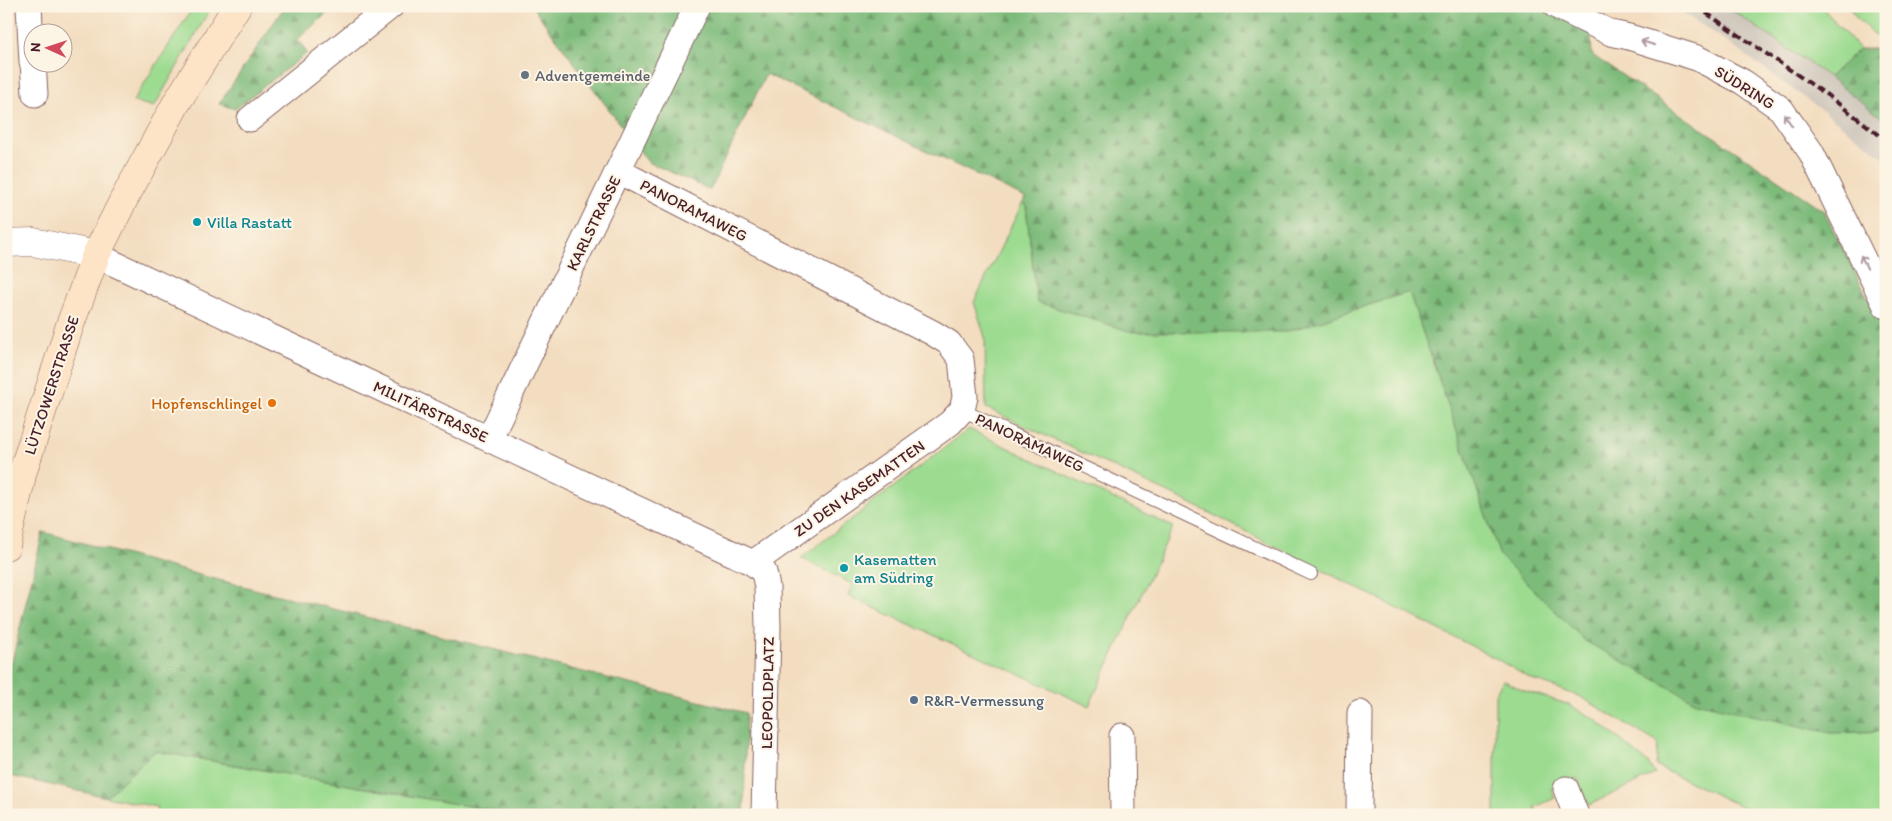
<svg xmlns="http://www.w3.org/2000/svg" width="1892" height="821" font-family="Itim,sans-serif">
<defs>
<pattern id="forest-firs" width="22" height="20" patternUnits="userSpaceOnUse" patternTransform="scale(1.25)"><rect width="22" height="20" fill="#7dbb7a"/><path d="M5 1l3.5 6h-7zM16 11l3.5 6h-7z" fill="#689764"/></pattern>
</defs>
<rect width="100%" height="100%" fill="#fcf5e5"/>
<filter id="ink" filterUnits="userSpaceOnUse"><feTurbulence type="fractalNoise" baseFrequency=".02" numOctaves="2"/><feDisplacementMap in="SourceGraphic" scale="10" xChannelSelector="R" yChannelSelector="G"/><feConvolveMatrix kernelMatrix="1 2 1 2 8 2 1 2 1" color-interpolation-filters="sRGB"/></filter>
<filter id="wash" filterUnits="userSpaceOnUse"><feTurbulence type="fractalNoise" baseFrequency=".0096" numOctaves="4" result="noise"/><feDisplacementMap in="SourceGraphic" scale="20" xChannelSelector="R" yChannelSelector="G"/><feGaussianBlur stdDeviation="1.12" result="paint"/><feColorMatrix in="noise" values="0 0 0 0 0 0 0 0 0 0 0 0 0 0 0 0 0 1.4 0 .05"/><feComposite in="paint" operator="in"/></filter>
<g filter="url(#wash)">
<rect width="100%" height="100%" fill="#f3ddc0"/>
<path fill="#cbc3b8" d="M1672,6H1726L1829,77L1886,121V159L1819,108L1717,35Z"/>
<g fill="#9cdb90" stroke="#737d5e">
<path d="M194,6H212L154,107L133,101Z"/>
<path d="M1726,6H1821L1859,49L1829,77Z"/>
<path d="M1848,6H1886V44L1858,20Z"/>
<path d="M1025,198L1037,302L1286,332L1409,292L1500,556L1830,733L1886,731V815H1759L1656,766L1658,743L1581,697L1529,678L1497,659L1184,500L986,408L985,337L974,302Z"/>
<path d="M969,429L1173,527L1089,706L848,596L852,584L801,558Z"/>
<path d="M1503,680L1522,690L1567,704L1595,719L1648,763L1655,774L1589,805L1577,778L1552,789L1555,798L1535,807L1538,815H1495V694Z"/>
<path d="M155,751L519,815H156L157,807L106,797Z"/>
</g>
<g fill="url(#forest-firs)" stroke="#646d52">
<path d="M285,6H335L298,39L307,53L235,109L219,104Z"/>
<path d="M532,6H1589L1592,55L1823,210L1886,333V731L1830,733L1696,702L1585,641L1500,556L1409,292L1286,332H1132L1037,302L1025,198L766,74L710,190L648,162Z"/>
<path d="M1859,49H1886V121L1829,77Z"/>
<path d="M43,532L207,577L746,713L744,815H519L155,751L106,797L6,775V686Z"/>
</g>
</g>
<g filter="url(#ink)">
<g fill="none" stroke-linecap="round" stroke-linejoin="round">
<defs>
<path id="service" d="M962,410L1311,574"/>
<g id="minor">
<path d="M29,6L32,62"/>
<path d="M1556,6L1611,33L1629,37L1697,58L1743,82L1781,109L1811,152L1886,306"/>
<path d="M33,62L35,94"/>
<path d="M250,119L391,6"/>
<path d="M618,171L933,333L949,343L961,359L965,397L962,410L950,423L753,563"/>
<path d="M96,255L753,563L764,572L767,587L768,627L764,815"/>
<path d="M489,439L697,6"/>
<path d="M1122,736L1123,815"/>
<path d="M1566,789L1576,815"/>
<path d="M1359,815L1360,713"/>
</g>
<path id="tertiary" d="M6,243L33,242L96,255"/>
<path id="secondary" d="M6,546L23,471L70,325L96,255L123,201L177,102L237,6"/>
</defs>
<use href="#service" stroke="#85625f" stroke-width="14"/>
<use href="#minor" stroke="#85625f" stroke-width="27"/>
<use href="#tertiary" stroke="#85625f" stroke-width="29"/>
<use href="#secondary" stroke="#85625f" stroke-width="29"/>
<use href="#service" stroke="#fff" stroke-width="12"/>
<use href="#minor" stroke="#fff" stroke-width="25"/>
<use href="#tertiary" stroke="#fff" stroke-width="28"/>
<use href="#secondary" stroke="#fee4c6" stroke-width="28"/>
<path stroke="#4a1f2b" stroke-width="4" stroke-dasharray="8 4" stroke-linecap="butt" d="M1696,6L1827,95L1886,140"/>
</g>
<defs><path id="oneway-shaft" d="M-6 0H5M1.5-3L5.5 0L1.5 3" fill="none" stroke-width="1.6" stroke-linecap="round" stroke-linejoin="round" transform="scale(1.25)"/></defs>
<g stroke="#ae9aa0">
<use href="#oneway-shaft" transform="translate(1648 43) rotate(-163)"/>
<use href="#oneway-shaft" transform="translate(1788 120) rotate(-125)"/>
<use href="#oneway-shaft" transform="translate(1864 262) rotate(-116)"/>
</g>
</g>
<circle fill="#6b7280" stroke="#fcf5e5" stroke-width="2" cx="525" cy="75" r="5"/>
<g fill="#0f9aa8" stroke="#fcf5e5" stroke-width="2">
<circle cx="197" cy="222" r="5"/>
<circle cx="844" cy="568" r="5"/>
</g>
<circle fill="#e8710a" stroke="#fcf5e5" stroke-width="2" cx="272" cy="403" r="5"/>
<circle fill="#5c6f8a" stroke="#fcf5e5" stroke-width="2" cx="914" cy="700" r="5"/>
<g text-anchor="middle" stroke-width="4" stroke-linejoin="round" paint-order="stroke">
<g font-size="16" fill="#5b616d" stroke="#fcf5e5" text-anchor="start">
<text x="535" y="81">Adventgemeinde</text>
</g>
<g font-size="16" fill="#4a1f2b" stroke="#fcf5e5">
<text transform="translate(1745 87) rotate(32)" y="6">SÜDRING</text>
<text transform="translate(694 210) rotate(27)" y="6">PANORAMAWEG</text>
<text transform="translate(593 223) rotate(-64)" y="6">KARLSTRASSE</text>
<text transform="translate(51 385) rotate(-72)" y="6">LÜTZOWERSTRASSE</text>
<text transform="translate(431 411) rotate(25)" y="6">MILITÄRSTRASSE</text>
<text transform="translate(1030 442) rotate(25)" y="6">PANORAMAWEG</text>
<text transform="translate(859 488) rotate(-35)" y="6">ZU DEN KASEMATTEN</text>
<text transform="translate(767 693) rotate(-89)" y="6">LEOPOLDPLATZ</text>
</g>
<g font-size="16" fill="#0d838f" stroke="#fcf5e5" text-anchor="start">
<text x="207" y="228">Villa Rastatt</text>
<text x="854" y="565">Kasematten<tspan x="854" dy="18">am Südring</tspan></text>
</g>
<g font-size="16" fill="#c56008" stroke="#fcf5e5" text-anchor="end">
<text x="262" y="409">Hopfenschlingel</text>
</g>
<g font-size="16" fill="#4e5e75" stroke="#fcf5e5" text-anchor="start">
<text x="924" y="706">R&amp;R-Vermessung</text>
</g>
</g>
<rect width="1892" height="821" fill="none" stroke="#fcf5e5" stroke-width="25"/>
<g transform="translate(48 48) rotate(273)"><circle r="24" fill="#fcf5e5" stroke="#b59f9b"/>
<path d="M0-4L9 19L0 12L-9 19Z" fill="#d1495b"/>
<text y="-8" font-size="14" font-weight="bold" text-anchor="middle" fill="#4a1f2b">N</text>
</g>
</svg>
